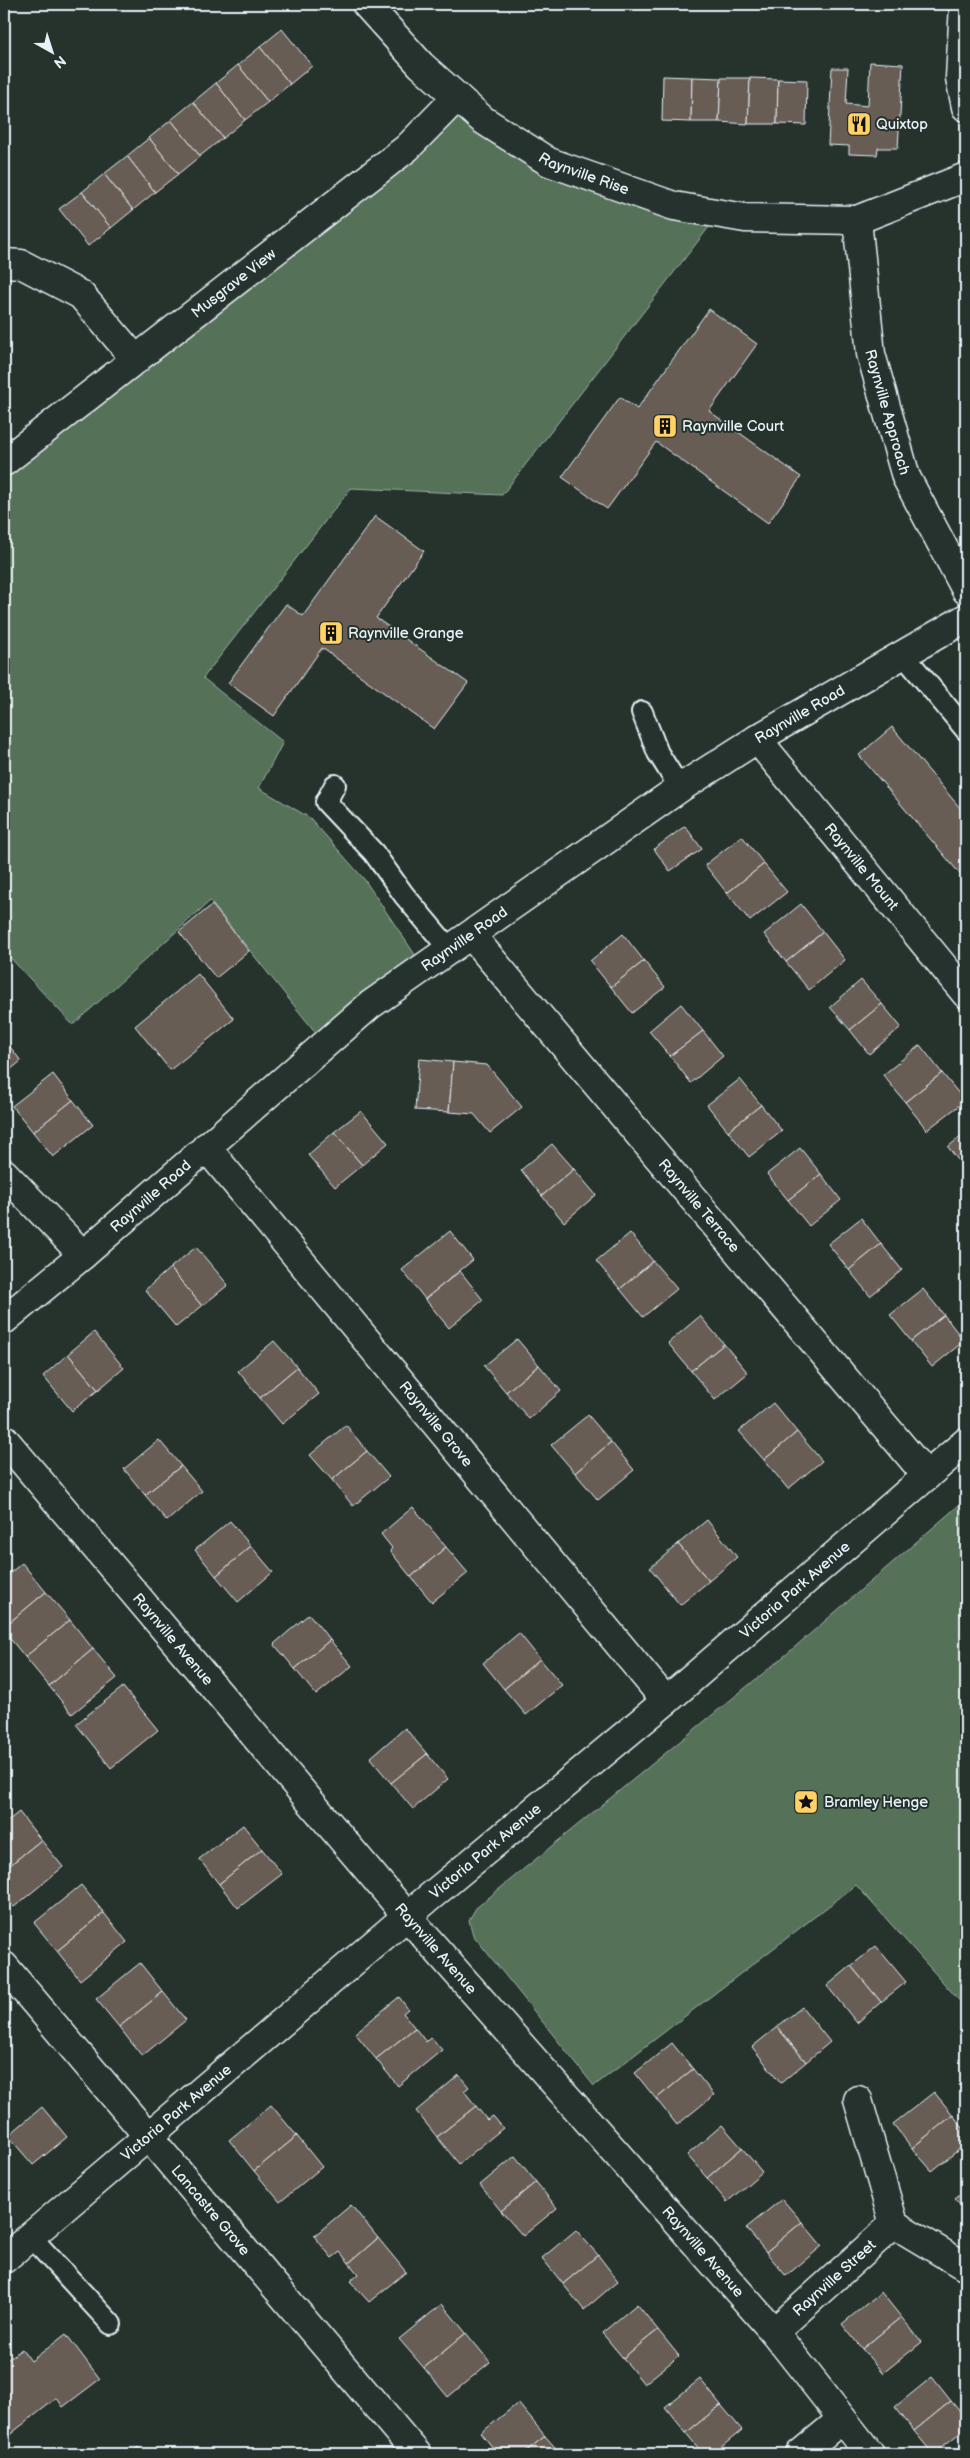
<svg xmlns="http://www.w3.org/2000/svg" width="970" height="2458" font-family="'Balsamiq Sans',sans-serif">
<rect width="100%" height="100%" fill="#26332d"/>
<filter id="ink" filterUnits="userSpaceOnUse"><feTurbulence type="fractalNoise" baseFrequency=".02" numOctaves="2"/><feDisplacementMap in="SourceGraphic" scale="10" xChannelSelector="R" yChannelSelector="G"/><feConvolveMatrix kernelMatrix="1 2 1 2 8 2 1 2 1" color-interpolation-filters="sRGB"/></filter>
<g filter="url(#ink)">
<g fill="#547158" stroke="#9eb1a8">
<path d="M457,97L549,162L719,214L502,495L351,488L203,678L283,742L259,788L310,818L364,879L424,968L325,1044L210,901L73,1025L4,951V462Z"/>
<path d="M966,1499V2008L856,1885L594,2086L473,1935L469,1920L476,1908L788,1653Z"/>
</g>
<g fill="#685d54" stroke="#e8f1f8">
<path d="M282,29L312,66L290,84L260,47Z"/>
<path d="M260,47L290,84L268,102L238,65Z"/>
<path d="M870,62L903,64L898,148H878L877,155L849,154V146L828,145L832,68H848L846,104L868,106Z"/>
<path d="M238,65L268,102L245,120L216,83Z"/>
<path d="M663,76L692,77L691,122L662,121Z"/>
<path d="M692,77L721,78L719,122H691Z"/>
<path d="M721,78H750L748,124L719,122Z"/>
<path d="M750,78L778,79L777,124H748Z"/>
<path d="M778,79L807,80L806,125L777,124Z"/>
<path d="M216,83L245,120L223,138L193,102Z"/>
<path d="M193,102L223,138L200,156L171,120Z"/>
<path d="M171,120L200,156L178,174L149,138Z"/>
<path d="M149,138L178,174L155,192L127,156Z"/>
<path d="M127,156L155,192L133,210L104,174Z"/>
<path d="M104,174L133,210L111,228L82,192Z"/>
<path d="M82,192L111,228L88,246L59,209Z"/>
<path d="M709,309L757,344L709,411L801,477L768,523L656,442L607,509L562,477L620,397L637,409Z"/>
<path d="M375,516L424,551L376,618L468,683L434,729L322,648L274,716L228,683L286,604L303,616Z"/>
<path d="M892,727L966,815V881L859,755Z"/>
<path d="M685,826L702,849L670,871L654,849Z"/>
<path d="M742,836L764,864L727,893L705,865Z"/>
<path d="M764,864L787,892L750,921L727,893Z"/>
<path d="M801,904L823,932L786,962L764,934Z"/>
<path d="M212,905L249,951L216,978L179,932Z"/>
<path d="M823,932L845,960L809,990L786,962Z"/>
<path d="M623,934L644,961L611,987L590,961Z"/>
<path d="M644,961L665,987L632,1013L611,987Z"/>
<path d="M198,974L234,1019L170,1070L135,1026Z"/>
<path d="M861,980L882,1004L850,1030L830,1007Z"/>
<path d="M681,1004L703,1031L670,1056L649,1031Z"/>
<path d="M882,1004L901,1027L869,1054L850,1030Z"/>
<path d="M703,1031L723,1056L691,1083L670,1056Z"/>
<path d="M4,1039L21,1061L4,1075Z"/>
<path d="M920,1045L942,1073L905,1102L883,1075Z"/>
<path d="M419,1059L453,1062L449,1112L415,1110Z"/>
<path d="M453,1062L487,1065L522,1107L490,1133L474,1114L449,1112Z"/>
<path d="M942,1073L965,1101L927,1130L905,1102Z"/>
<path d="M53,1074L73,1100L33,1132L12,1106Z"/>
<path d="M740,1079L761,1105L728,1131L707,1105Z"/>
<path d="M73,1100L93,1125L53,1157L33,1132Z"/>
<path d="M761,1105L782,1131L749,1157L728,1131Z"/>
<path d="M361,1111L388,1143L362,1165L334,1132Z"/>
<path d="M334,1132L362,1165L335,1187L308,1155Z"/>
<path d="M966,1132V1170L948,1147Z"/>
<path d="M552,1144L574,1169L542,1196L521,1170Z"/>
<path d="M800,1148L821,1174L788,1200L767,1174Z"/>
<path d="M574,1169L596,1195L564,1222L542,1196Z"/>
<path d="M821,1174L841,1200L809,1226L788,1200Z"/>
<path d="M861,1218L881,1244L849,1270L828,1244Z"/>
<path d="M450,1231L473,1260L425,1299L402,1270Z"/>
<path d="M630,1233L653,1261L620,1289L596,1261Z"/>
<path d="M881,1244L902,1270L870,1296L849,1270Z"/>
<path d="M196,1247L228,1285L202,1306L170,1268Z"/>
<path d="M653,1261L677,1289L643,1317L620,1289Z"/>
<path d="M170,1268L202,1306L176,1327L145,1290Z"/>
<path d="M460,1271L483,1300L449,1328L425,1299Z"/>
<path d="M923,1289L944,1315L911,1341L890,1315Z"/>
<path d="M944,1315L964,1341L932,1367L911,1341Z"/>
<path d="M700,1316L724,1344L691,1371L668,1343Z"/>
<path d="M94,1332L124,1368L98,1390L68,1354Z"/>
<path d="M517,1339L539,1365L506,1392L484,1366Z"/>
<path d="M274,1341L297,1367L260,1398L238,1371Z"/>
<path d="M724,1344L748,1373L715,1400L691,1371Z"/>
<path d="M68,1354L98,1390L72,1411L43,1376Z"/>
<path d="M539,1365L561,1391L529,1419L506,1392Z"/>
<path d="M297,1367L319,1394L282,1424L260,1398Z"/>
<path d="M773,1403L797,1432L764,1460L739,1431Z"/>
<path d="M588,1415L611,1442L575,1473L551,1445Z"/>
<path d="M346,1425L367,1451L332,1480L310,1455Z"/>
<path d="M797,1432L822,1461L788,1489L764,1460Z"/>
<path d="M159,1440L181,1466L145,1495L124,1469Z"/>
<path d="M611,1442L634,1470L598,1500L575,1473Z"/>
<path d="M367,1451L389,1477L353,1506L332,1480Z"/>
<path d="M181,1466L202,1491L167,1521L145,1495Z"/>
<path d="M413,1507L446,1547L411,1577L390,1551L392,1548L381,1534Z"/>
<path d="M707,1520L737,1557L709,1581L678,1544Z"/>
<path d="M230,1521L251,1546L216,1576L195,1550Z"/>
<path d="M678,1544L709,1581L680,1605L650,1568Z"/>
<path d="M251,1546L273,1572L238,1602L216,1576Z"/>
<path d="M446,1547L468,1573L432,1602L411,1577Z"/>
<path d="M22,1563L46,1592L4,1627V1578Z"/>
<path d="M46,1592L70,1620L25,1657L4,1631V1627Z"/>
<path d="M309,1614L330,1640L295,1669L274,1644Z"/>
<path d="M70,1620L93,1649L49,1686L25,1657Z"/>
<path d="M519,1633L540,1659L504,1689L483,1663Z"/>
<path d="M330,1640L352,1666L316,1695L295,1669Z"/>
<path d="M93,1649L117,1678L72,1714L49,1686Z"/>
<path d="M540,1659L562,1685L526,1715L504,1689Z"/>
<path d="M123,1687L158,1730L111,1768L76,1724Z"/>
<path d="M405,1728L427,1754L391,1783L370,1758Z"/>
<path d="M427,1754L448,1779L413,1809L391,1783Z"/>
<path d="M19,1812L41,1840L4,1870V1824Z"/>
<path d="M243,1825L262,1849L219,1884L199,1859Z"/>
<path d="M41,1840L63,1867L14,1907L4,1895V1870Z"/>
<path d="M262,1849L282,1874L238,1908L219,1884Z"/>
<path d="M81,1885L104,1913L57,1951L34,1923Z"/>
<path d="M104,1913L127,1942L80,1980L57,1951Z"/>
<path d="M876,1946L906,1982L881,2002L851,1966Z"/>
<path d="M140,1963L163,1992L119,2027L96,1999Z"/>
<path d="M851,1966L881,2002L857,2023L827,1986Z"/>
<path d="M163,1992L186,2020L142,2056L119,2027Z"/>
<path d="M399,1997L408,2009L403,2013L415,2028L376,2059L355,2033Z"/>
<path d="M802,2007L830,2042L806,2062L777,2027Z"/>
<path d="M777,2027L806,2062L781,2083L752,2047Z"/>
<path d="M415,2028L426,2042L431,2037L442,2050L398,2086L376,2059Z"/>
<path d="M672,2043L693,2069L656,2099L635,2073Z"/>
<path d="M693,2069L714,2095L677,2125L656,2099Z"/>
<path d="M459,2075L469,2087L464,2091L476,2106L437,2137L416,2111Z"/>
<path d="M934,2092L953,2115L912,2148L893,2124Z"/>
<path d="M271,2105L297,2136L254,2171L229,2140Z"/>
<path d="M476,2106L487,2120L493,2116L503,2128L459,2164L437,2137Z"/>
<path d="M42,2107L67,2137L33,2165L8,2136Z"/>
<path d="M953,2115L966,2132V2144L932,2171L912,2148Z"/>
<path d="M722,2125L742,2148L707,2178L687,2155Z"/>
<path d="M297,2136L322,2167L280,2202L254,2171Z"/>
<path d="M742,2148L762,2172L727,2202L707,2178Z"/>
<path d="M515,2156L536,2182L501,2211L480,2185Z"/>
<path d="M536,2182L557,2208L523,2236L501,2211Z"/>
<path d="M966,2190V2212L955,2199Z"/>
<path d="M782,2199L802,2222L766,2252L746,2228Z"/>
<path d="M351,2205L378,2238L349,2263L340,2252L332,2258L314,2236Z"/>
<path d="M802,2222L822,2246L786,2276L766,2252Z"/>
<path d="M576,2230L598,2255L563,2284L542,2258Z"/>
<path d="M378,2238L406,2272L369,2302L350,2281L358,2274L349,2263Z"/>
<path d="M598,2255L618,2281L584,2310L563,2284Z"/>
<path d="M881,2292L901,2317L862,2349L842,2324Z"/>
<path d="M442,2304L466,2333L424,2368L399,2339Z"/>
<path d="M637,2304L658,2330L623,2358L602,2333Z"/>
<path d="M901,2317L922,2342L883,2373L862,2349Z"/>
<path d="M658,2330L679,2356L644,2384L623,2358Z"/>
<path d="M466,2333L490,2362L448,2397L424,2368Z"/>
<path d="M66,2334L100,2379L63,2407L57,2398L4,2439V2362L22,2349L31,2361Z"/>
<path d="M932,2377L951,2401L914,2431L895,2407Z"/>
<path d="M700,2379L721,2405L686,2433L665,2407Z"/>
<path d="M951,2401L966,2419V2428L933,2454L914,2431Z"/>
<path d="M518,2403L545,2436L523,2454H511L507,2449L498,2454L481,2433Z"/>
<path d="M721,2405L742,2430L713,2454H703L686,2433Z"/>
<path d="M545,2436L561,2454H523Z"/>
<path d="M138,2447L144,2454H130Z"/>
</g>
<g fill="none" stroke-linecap="round" stroke-linejoin="round">
<defs>
<g id="lane">
<path d="M902,653L966,730"/>
<path d="M642,712L658,753L680,788"/>
<path d="M335,785L326,802L374,853L404,895L450,950"/>
<path d="M31,2237L111,2324"/>
</g>
<g id="street">
<path id="s1" d="M366,4L421,65L483,120L549,162L674,206L745,218L857,220L966,177"/>
<path d="M964,4L960,78L966,107"/>
<path id="s2" d="M857,220L871,354L906,477L966,590"/>
<path d="M4,263L21,264L81,295L136,360"/>
<path id="s3" d="M4,462L407,148L457,97"/>
<path id="s4" d="M757,739L966,994"/>
<path id="s5" d="M471,935L927,1476"/>
<path id="s6" d="M206,1147L666,1701"/>
<path d="M4,1173L83,1255"/>
<path id="s7" d="M4,1439L407,1916L774,2332L870,2454"/>
<path id="s8" d="M4,1966L417,2454"/>
<path d="M858,2100L894,2224"/>
<path id="s9" d="M4,2259L407,1916L666,1701L966,1442"/>
<path id="s10" d="M774,2332L894,2224L966,2267"/>
<path d="M800,2454L841,2420"/>
</g>
<g id="secondary">
<path id="s11" d="M4,1320L83,1255L370,1005L680,788L757,739L966,618"/>
</g>
</defs>
<use href="#lane" stroke="#e8f1f8" stroke-width="24"/>
<use href="#street" stroke="#e8f1f8" stroke-width="31"/>
<use href="#secondary" stroke="#e8f1f8" stroke-width="31"/>
<use href="#lane" stroke="#26332d" stroke-width="20"/>
<use href="#street" stroke="#26332d" stroke-width="28"/>
<use href="#secondary" stroke="#26332d" stroke-width="28"/>
</g>
</g>
<defs>
<symbol id="restaurant-square" viewBox="-11 -11 22 22"><rect x="-9" y="-9" width="18" height="18" rx="4" fill="#ffd166" stroke="#26332d"/><path d="M-5-6h1v4h1v-4h1v4h1v-4h1v5L-1.5 .5V6h-2V.5L-5-1ZM5-6V6H3V1.5H1.5Q1.5-4 5-6Z" fill="#111"/></symbol>
<symbol id="building-square" viewBox="-11 -11 22 22"><rect x="-9" y="-9" width="18" height="18" rx="4" fill="#ffd166" stroke="#26332d"/><path d="M-4-6H4V6H1V3H-1V6H-4ZM-2.5-4.3h1.7v1.8h-1.7ZM.8-4.3h1.7v1.8H.8ZM-2.5-1h1.7V.8h-1.7ZM.8-1h1.7V.8H.8Z" fill="#111"/></symbol>
<symbol id="sight-square" viewBox="-11 -11 22 22"><rect x="-9" y="-9" width="18" height="18" rx="4" fill="#ffd166" stroke="#26332d"/><path d="M0-6L1.8-2.2L6-1.7L2.9 1.2L3.7 5.4L0 3.3L-3.7 5.4L-2.9 1.2L-6-1.7L-1.8-2.2Z" fill="#111"/></symbol>
</defs>
<g fill-rule="evenodd">
<use href="#restaurant-square" x="845" y="110" width="28" height="28"/>
<use href="#building-square" x="651" y="412" width="28" height="28"/>
<use href="#building-square" x="317" y="619" width="28" height="28"/>
<use href="#sight-square" x="792" y="1788" width="28" height="28"/>
</g>
<g text-anchor="middle" stroke-width="4" stroke-linejoin="round" paint-order="stroke">
<g font-size="15" fill="#e8f1f8" stroke="#26332d" text-anchor="start">
<text x="876" y="129">Quixtop</text>
<text x="682" y="431">Raynville Court</text>
<text x="348" y="638">Raynville Grange</text>
<text x="824" y="1807">Bramley Henge</text>
</g>
<g font-size="15" fill="#e8f1f8" stroke="#26332d">
<text dy="5" stroke="none"><textPath href="#s1" startOffset="280">Raynville Rise</textPath></text>
<text dy="5" stroke="none"><textPath href="#s3" startOffset="291">Musgrave View</textPath></text>
<text dy="5" stroke="none"><textPath href="#s2" startOffset="195">Raynville Approach</textPath></text>
<text dy="5" stroke="none"><textPath href="#s11" startOffset="1002">Raynville Road</textPath></text>
<text dy="5" stroke="none"><textPath href="#s4" startOffset="165">Raynville Mount</textPath></text>
<text dy="5" stroke="none"><textPath href="#s11" startOffset="598">Raynville Road</textPath></text>
<text dy="5" stroke="none"><textPath href="#s11" startOffset="192">Raynville Road</textPath></text>
<text dy="5" stroke="none"><textPath href="#s5" startOffset="354">Raynville Terrace</textPath></text>
<text dy="5" stroke="none"><textPath href="#s6" startOffset="360">Raynville Grove</textPath></text>
<text dy="5" stroke="none"><textPath href="#s9" startOffset="1036">Victoria Park Avenue</textPath></text>
<text dy="5" stroke="none"><textPath href="#s7" startOffset="262">Raynville Avenue</textPath></text>
<text dy="5" stroke="none"><textPath href="#s9" startOffset="631">Victoria Park Avenue</textPath></text>
<text dy="5" stroke="none"><textPath href="#s7" startOffset="668">Raynville Avenue</textPath></text>
<text dy="5" stroke="none"><textPath href="#s9" startOffset="226">Victoria Park Avenue</textPath></text>
<text dy="5" stroke="none"><textPath href="#s8" startOffset="320">Lancastre Grove</textPath></text>
<text dy="5" stroke="none"><textPath href="#s7" startOffset="1072">Raynville Avenue</textPath></text>
<text dy="5" stroke="none"><textPath href="#s10" startOffset="81">Raynville Street</textPath></text>
</g>
</g>
<rect width="970" height="2458" fill="none" stroke="#26332d" stroke-width="20"/>
<rect x="10" y="10" width="950" height="2438" fill="none" stroke="#e8f1f8" stroke-width="2" filter="url(#ink)"/>
<g transform="translate(52 52) rotate(141)" stroke="#26332d" stroke-width="4" paint-order="stroke">
<path d="M0-4L9 19L0 12L-9 19Z" fill="#e8f1f8"/>
<text y="-8" font-size="14" font-weight="bold" text-anchor="middle" fill="#e8f1f8">N</text>
</g>
</svg>
